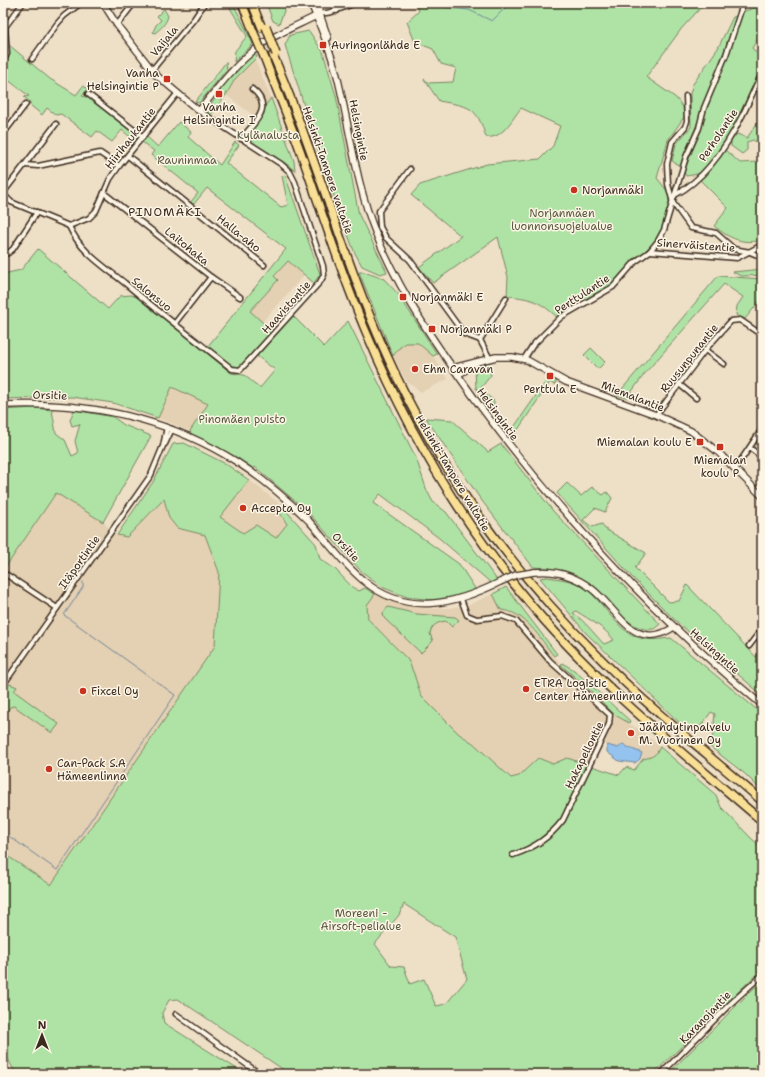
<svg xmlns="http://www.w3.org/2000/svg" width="765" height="1077" font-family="'Shantell Sans',sans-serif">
<rect width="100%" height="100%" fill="#eedfc7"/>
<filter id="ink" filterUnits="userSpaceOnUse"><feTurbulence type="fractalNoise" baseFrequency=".025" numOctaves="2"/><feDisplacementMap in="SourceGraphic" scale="8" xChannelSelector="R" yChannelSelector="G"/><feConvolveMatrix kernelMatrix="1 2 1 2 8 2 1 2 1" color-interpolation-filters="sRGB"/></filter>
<g filter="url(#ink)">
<g fill="#e4d0b2">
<path d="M254,58L271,98L257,118L226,95L235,79Z"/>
<path d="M288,261L304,275L262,322L250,311L278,280L274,276Z"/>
<path d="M406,343H418L433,356L448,379L421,392L406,381L393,356L399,348Z"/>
<path d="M172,387L208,404L190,431L158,418Z"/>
<path d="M249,480L280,504L278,510L287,524L276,538L256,525L243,533L220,517Z"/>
<path d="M56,493L103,522L116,535L127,537L164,499L169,518L177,528L205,535L219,572L215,646L51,885L3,853V571Z"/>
<path d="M375,594L407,606L426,609L450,608L471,604L493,594L501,610L519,616L526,622L561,665L591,691L615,715L640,730L660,747L657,754L653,757L643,759L642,753L631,750L623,744L617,748L598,742L587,765L567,758L553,764L538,758L519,776L511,778L473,743L459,734L421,696L414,674L393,644L368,619L367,605Z"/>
</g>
<g fill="#afe3a5" stroke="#758662" fill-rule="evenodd">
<path d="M227,3H233L253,44L234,62L235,51L247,36Z"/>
<path d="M266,3H287L279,24L273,21Z"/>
<path d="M415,3H659L664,9L671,3H705L682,28L646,77L676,98L683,107L684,117L668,140L657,178L668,192L669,203L664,228L655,241L644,252L634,259L611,286L571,306L557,317C539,301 532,298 507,296L508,277L498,237L433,283L419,267L461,236L411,195L420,185L487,164L540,159L553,146L560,126L521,108C512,119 502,140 486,137C476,105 470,107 439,101L424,79L429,83L453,82L456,68L441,64L433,49L415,42L407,22L419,11Z"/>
<path d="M762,5V32L752,48L762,59V66C750,92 723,155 701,172C697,175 691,175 686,176L684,172L702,125L706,108L726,61L742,12Z"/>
<path d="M164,9L168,16C166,24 161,28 155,33L153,32L156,25L161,20L157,16Z"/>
<path d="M737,16L681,167L672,161L676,144L691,127L690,94L693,84L718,48L733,17Z"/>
<path d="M309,31L323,52L336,96L359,215L387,272L380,274L362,266L354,251L324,169L285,45L290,35Z"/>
<path d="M9,45L50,79L76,95L83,86L88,89L82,96L90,98L139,137L135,141L122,130L112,142L97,131L92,137L61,114L56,115L47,108L42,115L30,105V102L24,97L29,96L3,76C3,63 8,57 9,45Z"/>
<path d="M255,53L257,57L235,79L226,95L210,116L208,113L210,105L221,92L219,89Z"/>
<path d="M226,62L227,69L199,103L195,102Z"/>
<path d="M271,98L294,161L295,171L284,162H280L244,139L264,114L265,106Z"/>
<path d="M762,116V145L753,140L747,142V150L742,154L731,146V141L737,134L747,138Z"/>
<path d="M179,122L191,132L188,137L220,165L235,142L239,145L226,163L281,207L288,205L282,176L285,175L320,274L314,283L288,261L274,276L278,280L250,311L272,331L240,367L233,366L208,346L286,249L207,188L193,205L190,203L198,193L151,155L154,151L142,142L147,137L158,147Z"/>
<path d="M725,150L740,163L758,162L762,153V240C742,245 729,238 714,226L728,208L700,180Z"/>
<path d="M38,249L108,309L120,296L131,295L140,298L231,373L244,375L260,388L275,370L257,356L293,316L324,347L348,321L416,458L427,491L433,502L446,512L497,580L491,583L439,538L380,494L373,503L459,564L476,590L453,599L434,600L407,597L384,588L361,571L307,511L255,467L253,470L230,454L191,434L190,431L208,404L172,387L158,418L113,403L72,397L3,399V274L21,270Z"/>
<path d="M762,269V275L741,276L733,272Z"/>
<path d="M359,272H364L384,279L398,294L437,354L433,356L418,343H406L399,348L393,356Z"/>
<path d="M718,276L762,279V298L745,319L736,315L737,306L743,297L724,284L646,372L627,398L617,395Z"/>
<path d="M591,348L605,362L598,369L584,355Z"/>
<path d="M488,363L491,375L480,389L494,401L493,411L476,388L475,367Z"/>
<path d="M549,377L557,381L554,385L550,382L513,437L510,433Z"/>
<path d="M33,408L52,410L56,433L65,440L72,456L78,453L75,441L80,424L72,426L70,420L74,410L113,417L124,425L151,436L103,522L56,493L3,571V410Z"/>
<path d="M426,418L452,420L488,452L501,444L553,511L660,624L654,629C628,633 611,601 594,586C588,582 581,578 575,575C562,568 548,568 533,567L479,497Z"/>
<path d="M184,443L226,464L249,480L220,517L243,533L256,525L276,538L287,524L278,510L280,504L316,544L320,559L335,569L352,587L359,591L365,588L375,594L367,605L368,619L408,660L414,674L421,696L459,734L473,743L511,778L519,776L538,758L553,764L567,758L619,775L626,767L634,770L643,759C652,757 656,756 660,747L716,795L721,807L751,838L762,848V969L653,1074H290L178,999L169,1000L162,1013L164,1023L245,1074H16L3,1050V853L51,885L215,646L219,572L205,535L177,528L169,518L164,499L127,537L117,535L153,482L173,444ZM404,904L455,937L467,979L446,1004L436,1006L424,979L410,984L404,967L391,966L375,944L399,915Z"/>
<path d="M567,483L581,496L592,487L603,495L607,492L612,498L605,512L595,508L583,520L592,527L602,524L605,529L646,553L635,568L669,602L679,601L687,585L756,657L760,652L762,654V695L675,620L632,577L557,493Z"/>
<path d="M547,577C560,579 574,580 585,588C604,602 616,631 640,638C650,641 660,639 671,638L762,714V791L745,774L709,746L716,727L714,723L715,714L711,712L701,726L685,728L586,633L540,578ZM576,611C590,620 604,627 614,640L604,644C594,634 585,621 573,613Z"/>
<path d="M506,587L557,654L554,656C540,639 525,611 501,610L493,594Z"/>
<path d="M388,607L417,614L455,617L459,620L452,627L446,621C438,622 431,625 430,634L433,641L421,653L384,618L383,613Z"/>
<path d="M562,663L574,670L630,721L629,723L615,715L591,691L561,665Z"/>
<path d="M10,684L17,687L14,691L59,724L52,733L14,706L10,707L3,718V691Z"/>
<path d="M762,982V1074H668L753,989Z"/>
</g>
<path fill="#94c3ef" stroke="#70869b" d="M623,744C630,749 635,750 642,753L640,759L635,763L619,761L607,752V745L618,748Z"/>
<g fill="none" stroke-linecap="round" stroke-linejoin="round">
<g stroke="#70869b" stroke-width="1">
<path d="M434,3L443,7L469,10L492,21L510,3"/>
<path d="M3,832L57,870L175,695L64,615L83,587V582"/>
</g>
<defs>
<g id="street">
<path d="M334,3L337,11"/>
<path d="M320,14L332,12L353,4"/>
<path d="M117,25L134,3"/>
<path d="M32,59L57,24L64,16L81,3"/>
<path d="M3,62L7,54L5,27L23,3"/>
<path d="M152,70L194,19L204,4"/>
<path d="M88,94L143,137"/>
<path d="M686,96L687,121L685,127L672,142L667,164L668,184L673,203L691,228L716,233L734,249L750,252L762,257"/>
<path d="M3,134L26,104"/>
<path d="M241,139C254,123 275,107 252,89"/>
<path d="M128,156L264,265"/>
<path d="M25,165L38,166L100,153L119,166"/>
<path d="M410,169L379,211L380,227L386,238L410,260L464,334L480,340L490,359"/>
<path d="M3,193L56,124"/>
<path d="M104,193L211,277L240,297"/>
<path d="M3,194L11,202L69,226"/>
<path d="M675,195C705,179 727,146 742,116C749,103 754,88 762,74"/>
<path d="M69,226C81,253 104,266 126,284C160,313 197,341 232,369L240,370L243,367L320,282L324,275L323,266L295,182L290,172L281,164L199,111"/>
<path d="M69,226L89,218L96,211L110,179L119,166L177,94"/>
<path d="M650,251L737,258L762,245"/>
<path d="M3,254L8,253L13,249L37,212"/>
<path d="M175,323L211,277"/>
<path d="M480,340L506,298"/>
<path d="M705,350L724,364"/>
<path d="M524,359L533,345L561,317L613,287L635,262L650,251L658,241L664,230L686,157L699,128L704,108L726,55L742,7"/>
<path d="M679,384L696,398"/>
<path d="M656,415L705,350L731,321L740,320L756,331L762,332"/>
<path d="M165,444L172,429"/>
<path d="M750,448L762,457"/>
<path d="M735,469L762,429"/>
<path d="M7,575L57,608"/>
<path d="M461,599L467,615L477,619L502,616L516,621L550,661L610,715L609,724L563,820C549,838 534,848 513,855"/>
<path d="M749,646L762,629"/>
<path d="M3,685L151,475L163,446L167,427"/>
<path d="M176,1014L260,1074"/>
<path d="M3,1068L7,1074"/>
<path d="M661,1074L728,1006L762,975"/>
</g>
<g id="secondary">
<path d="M103,3L117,25L156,75L199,111C218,87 237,62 262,44C280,32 301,24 320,14"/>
<path d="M311,3C322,31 334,59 340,88C351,137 357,187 376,234C401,296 441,352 480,406C562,517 655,616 762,705"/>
<path d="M316,3L328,38"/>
<path d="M453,368L496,357H512L527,360L566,382L656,415L691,431L718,452L762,496"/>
<path d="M458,375L475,364"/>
<path d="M3,405C86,401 166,417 237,462C263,479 287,499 309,521C327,541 343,564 364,581C407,617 456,604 500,582"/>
<path d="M534,572C555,570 575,576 592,589C618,609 634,654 674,627"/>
</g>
<g id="highway">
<path d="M242,3L253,31"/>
<path d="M252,3L262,28"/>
<path d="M273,55C316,154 343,260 388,358C438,470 514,573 601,659C651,710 708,754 762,801"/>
<path d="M265,59C276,89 289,119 300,150C322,212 341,274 367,334C406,427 458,516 522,594C592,680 678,749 762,821"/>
</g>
</defs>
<use href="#street" stroke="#3b2a1e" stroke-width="7"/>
<use href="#secondary" stroke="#3b2a1e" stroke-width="8"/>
<use href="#highway" stroke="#3b2a1e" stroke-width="10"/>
<use href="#street" stroke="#fcf5e5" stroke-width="4"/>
<use href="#secondary" stroke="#fcf5e5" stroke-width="5.5"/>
<use href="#highway" stroke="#f9df96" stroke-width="7"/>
<defs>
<path id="secondary-bridge" d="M500,582L516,575L534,572"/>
<g id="highway-bridge">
<path d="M266,27L276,54"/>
<path d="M253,31L265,59"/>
</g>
</defs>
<use href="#secondary-bridge" stroke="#3b2a1e" stroke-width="8" stroke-linecap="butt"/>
<use href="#highway-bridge" stroke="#3b2a1e" stroke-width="10" stroke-linecap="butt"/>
<use href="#secondary-bridge" stroke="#fcf5e5" stroke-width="5.5"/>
<use href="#highway-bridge" stroke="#f9df96" stroke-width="7"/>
</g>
</g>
<g fill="#c8321e" stroke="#fcf5e5" stroke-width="1.5">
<rect x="319" y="41" width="8" height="8" rx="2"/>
<rect x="163" y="75" width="8" height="8" rx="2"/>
<rect x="215" y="90" width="8" height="8" rx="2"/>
<circle cx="574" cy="190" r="4"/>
<rect x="399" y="293" width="8" height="8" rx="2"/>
<rect x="428" y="325" width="8" height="8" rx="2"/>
<circle cx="415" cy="369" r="4"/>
<rect x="546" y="372" width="8" height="8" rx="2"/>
<rect x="696" y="438" width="8" height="8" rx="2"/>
<rect x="716" y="443" width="8" height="8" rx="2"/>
<circle cx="243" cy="508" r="4"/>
<circle cx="526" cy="689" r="4"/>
<circle cx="83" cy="691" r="4"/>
<circle cx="631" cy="733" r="4"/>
<circle cx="49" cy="769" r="4"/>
</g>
<g text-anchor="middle" stroke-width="3" stroke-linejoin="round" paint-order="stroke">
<g font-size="11" fill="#3b2a1e" stroke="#fcf5e5">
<text transform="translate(164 41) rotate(-50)" y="4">Vaijala</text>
<text transform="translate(359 130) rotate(79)" y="4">Helsingintie</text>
<text transform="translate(718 135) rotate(-56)" y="4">Perholantie</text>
<text transform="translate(130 138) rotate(-52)" y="4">Hiirihaukantie</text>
<text transform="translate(328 170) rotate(71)" y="4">Helsinki-Tampere valtatie</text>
<text transform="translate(239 233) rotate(39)" y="4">Halla-aho</text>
<text transform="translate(696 245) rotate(4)" y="4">Sinerväistentie</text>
<text transform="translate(187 246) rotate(39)" y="4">Laitohaka</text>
<text transform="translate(152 294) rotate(39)" y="4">Salonsuo</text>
<text transform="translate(582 294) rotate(-33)" y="4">Perttulantie</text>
<text transform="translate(286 307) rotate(-48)" y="4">Haavistontie</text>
<text transform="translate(689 358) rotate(-51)" y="4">Ruusunpunantie</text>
<text transform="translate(50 395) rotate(2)" y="4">Orsitie</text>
<text transform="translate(633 396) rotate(21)" y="4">Miemalantie</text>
<text transform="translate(498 414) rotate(54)" y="4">Helsingintie</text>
<text transform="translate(453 473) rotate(59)" y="4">Helsinki-Tampere valtatie</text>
<text transform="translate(346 547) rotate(48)" y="4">Orsitie</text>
<text transform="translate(79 562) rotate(-55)" y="4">Itäportintie</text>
<text transform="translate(715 651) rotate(42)" y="4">Helsingintie</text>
<text transform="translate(584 755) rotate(-64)" y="4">Hakapellontie</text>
<text transform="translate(705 1017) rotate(-46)" y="4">Karanojantie</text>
</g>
<g font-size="11" fill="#3b2a1e" stroke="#fcf5e5" text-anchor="start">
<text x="331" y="49">Auringonlähde E</text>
<text x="159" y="77" text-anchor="end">Vanha<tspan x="159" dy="13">Helsingintie P</tspan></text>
<text x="219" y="111" text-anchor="middle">Vanha<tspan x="219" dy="13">Helsingintie I</tspan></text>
<text x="582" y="194">Norjanmäki</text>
<text x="411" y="301">Norjanmäki E</text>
<text x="440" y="333">Norjanmäki P</text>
<text x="423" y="373">Ehm Caravan</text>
<text x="550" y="393" text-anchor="middle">Perttula E</text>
<text x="692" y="446" text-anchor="end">Miemalan koulu E</text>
<text x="720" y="464" text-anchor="middle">Miemalan<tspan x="720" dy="13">koulu P</tspan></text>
<text x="251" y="512">Accepta Oy</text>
<text x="534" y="687">ETRA Logistic<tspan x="534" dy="13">Center Hämeenlinna</tspan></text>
<text x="91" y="695">Fixcel Oy</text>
<text x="639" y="731">Jäähdytinpalvelu<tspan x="639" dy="13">M. Vuorinen Oy</tspan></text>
<text x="57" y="767">Can-Pack S.A<tspan x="57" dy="13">Hämeenlinna</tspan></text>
</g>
<g font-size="11" fill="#585840" stroke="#fcf5e5">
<text x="268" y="139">Kylänalusta</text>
<text x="187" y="164">Rauninmaa</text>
<text x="562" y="217">Norjanmäen<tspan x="562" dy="13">luonnonsuojelualue</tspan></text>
<text x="242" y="423">Pinomäen puisto</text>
<text x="361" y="917">Moreeni -<tspan x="361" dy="13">Airsoft-pelialue</tspan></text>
</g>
<g font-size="12" letter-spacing="1" fill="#3b2a1e" stroke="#fcf5e5">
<text x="165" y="216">PINOMÄKI</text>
</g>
</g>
<rect width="765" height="1077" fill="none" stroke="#fcf5e5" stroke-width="16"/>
<rect x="8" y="8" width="749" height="1061" fill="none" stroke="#3b2a1e" stroke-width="1.5" filter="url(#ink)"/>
<g transform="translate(42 1035)" stroke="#fcf5e5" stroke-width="3" paint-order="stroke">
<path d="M0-3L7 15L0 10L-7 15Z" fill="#3b2a1e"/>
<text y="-6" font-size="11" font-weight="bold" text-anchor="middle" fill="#3b2a1e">N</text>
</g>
</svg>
